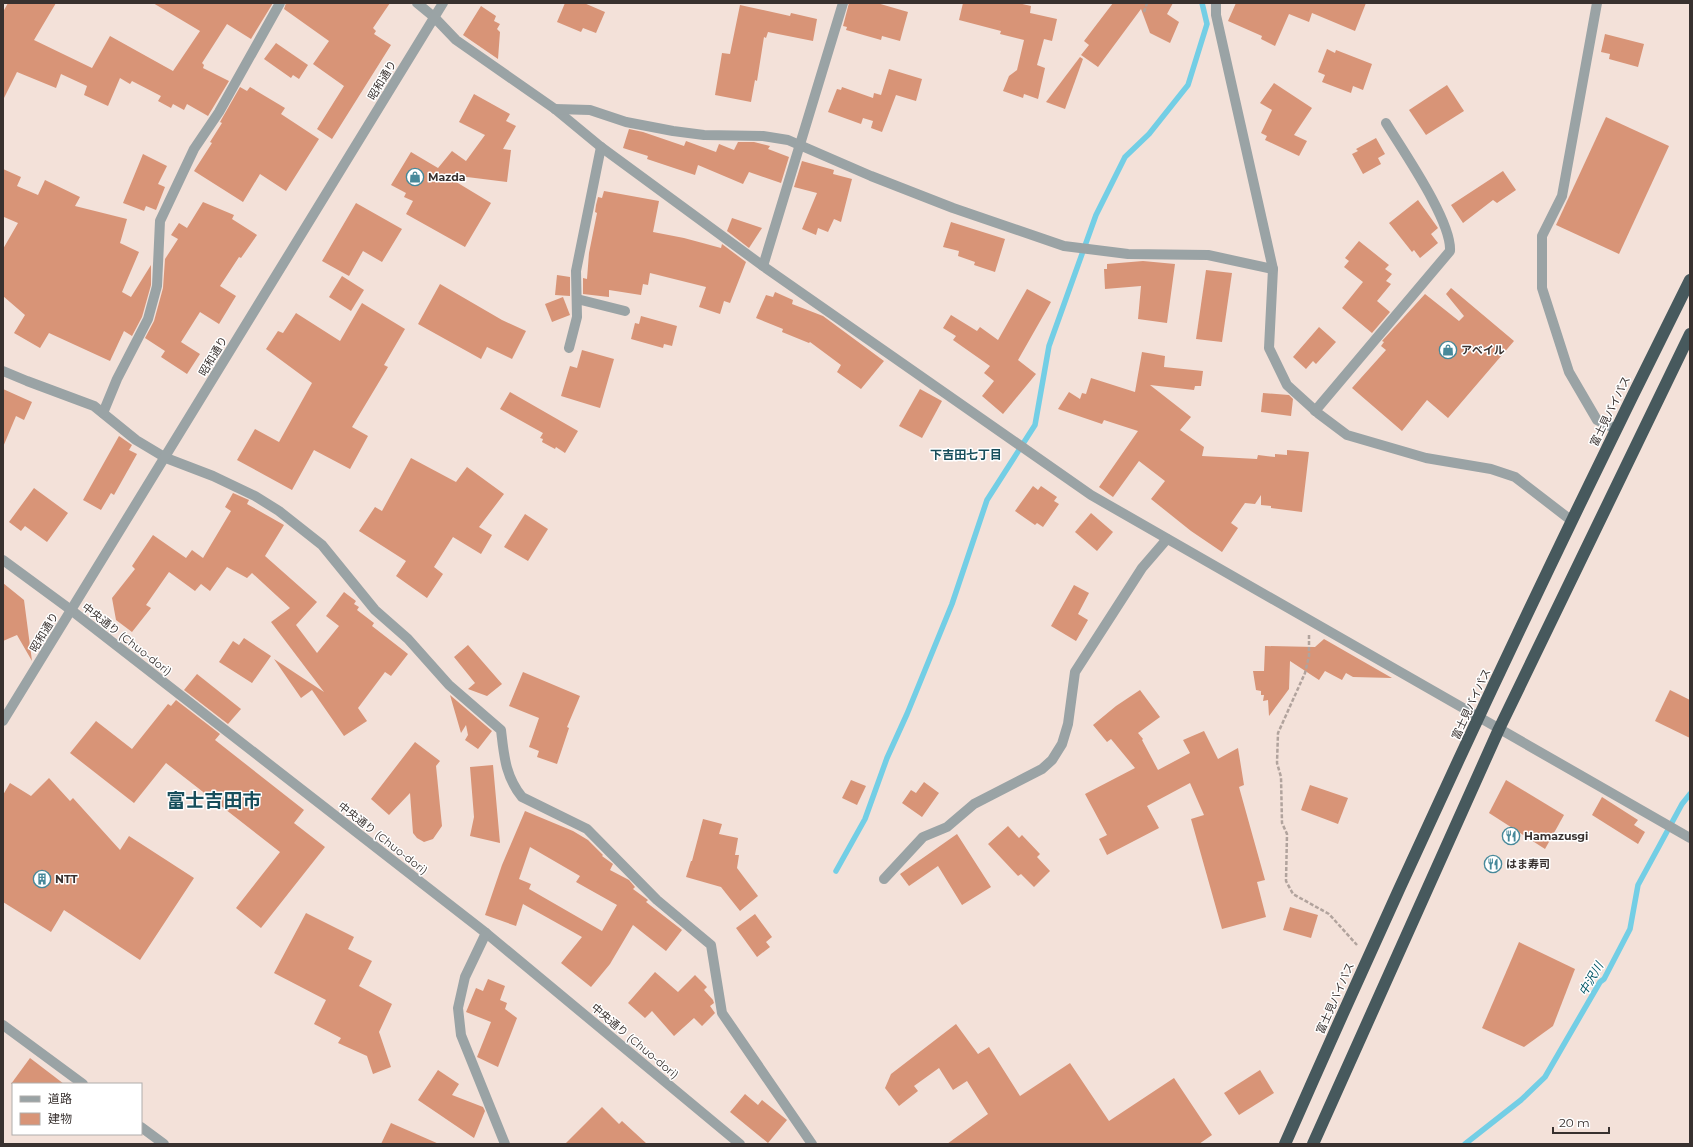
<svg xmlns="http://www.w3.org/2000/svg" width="1693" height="1147" font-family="Montserrat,'Noto Sans JP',sans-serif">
<rect width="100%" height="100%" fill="#f3e1d9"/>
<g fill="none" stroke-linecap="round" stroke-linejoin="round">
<g stroke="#73cee5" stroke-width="5.5">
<path d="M836,871L865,819L887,758L907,714L952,604L987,500L1035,425L1049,346L1096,215L1125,157L1149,134L1188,85L1207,24L1202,3"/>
<path d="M1465,1144L1521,1100L1545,1077L1600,982L1604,979L1630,929L1638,885L1682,804L1690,794"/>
</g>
</g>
<g fill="#d89477" fill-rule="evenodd">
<path d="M8,3H56L34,40L92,68L110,36L173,71L200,31L153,3H273L251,39L227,24L202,63L204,65L203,68L229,81L208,116L187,104L184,110L173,104L171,108L158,101L161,96L132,81L130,84L120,78L108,106L84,95L87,86L61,74L56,88L17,72L3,100V12Z"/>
<path d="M286,3H390L373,28L376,31L374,34L391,45L332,139L317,129L344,86L313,64L329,41L284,9Z"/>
<path d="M565,3H584L605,12L596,33L583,28L581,32L557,22Z"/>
<path d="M849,3H877L908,12L900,41L882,36L881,40L846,30L847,27L843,26Z"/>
<path d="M963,3H1018L1031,6L1030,13L1057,19L1052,41L1044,39L1037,65L1045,68L1038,99L1024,94L1023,98L1003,91L1009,76L1017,70L1024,40L1000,34L1001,31L959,20Z"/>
<path d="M1113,3H1173L1167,14L1179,22L1170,43L1150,33L1141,9L1098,67L1081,55L1089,45L1084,41Z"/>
<path d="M1236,3H1366L1355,31L1312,13L1309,22L1289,14L1275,46L1261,39L1262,36L1228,21Z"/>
<path d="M740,5L790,16L791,13L817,19L813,41L768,32L766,38L764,37L757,81L755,80L751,102L715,95L722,53L730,54Z"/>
<path d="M481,6L496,16L494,21L500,24L497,29L500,32L498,59L463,35Z"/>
<path d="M1605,34L1644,44L1638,67L1609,59L1610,54L1601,52Z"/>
<path d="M276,43L308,65L299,79L293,75L291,78L264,59Z"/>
<path d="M1327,49L1335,53L1336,50L1372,64L1363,90L1353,86L1351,93L1322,82L1325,75L1318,72Z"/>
<path d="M1080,57L1083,59L1065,109L1046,102Z"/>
<path d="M889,69L922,79L916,101L896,95L882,132L871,128L873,121L863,118L861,124L828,112L837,89L841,90L842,87L873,98L874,93L881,95Z"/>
<path d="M1274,83L1312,108L1294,135L1307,141L1299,156L1265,140L1267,136L1261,133L1272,110L1260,103Z"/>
<path d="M1447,85L1464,111L1426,135L1409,110Z"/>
<path d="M240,87L247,91L250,87L285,108L281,114L319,139L286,191L260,174L243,202L194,171L212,143L210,142L222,123L220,122Z"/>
<path d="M474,94L510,114L506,121L516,126L503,149L511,150L507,182L443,174L491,203L465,247L406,214L413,201L404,197L406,193L391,185L411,152L438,168L452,151L466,161L485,135L459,122Z"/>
<path d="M1606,117L1669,146L1619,254L1556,225Z"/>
<path d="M629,129L643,132L684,146L686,141L716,152L719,144L734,150L738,142H754L770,146L768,149L789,157L781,183L749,172L743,184L698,165L695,175L647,159L648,156L623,148Z"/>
<path d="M1376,138L1385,154L1378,158L1381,164L1363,174L1352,154L1358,151L1356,149Z"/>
<path d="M143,154L167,166L158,184L165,187L156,210L146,206L144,211L123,203Z"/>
<path d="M802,161L834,170L833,174L852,179L841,222L834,219L828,232L818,228L816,235L802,229L817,193L794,187Z"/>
<path d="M3,169L21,177L17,186L38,195L45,180L80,197L75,206L127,219L120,243L139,252L122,292L131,297L151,265V285L142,317L132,336L124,331L110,361L49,333L40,348L14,333L25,315L3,296V249L18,223L4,217L3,219Z"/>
<path d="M1503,171L1516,190L1497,203L1493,200L1463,223L1451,205Z"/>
<path d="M604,191L659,201L653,232L684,238L721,248L722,244L746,262L730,303L724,301L720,314L699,307L706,287L650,273L648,285L643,284L641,295L609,290V297L583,294V278L587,279L589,253L597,213L595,212L596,205L598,197L602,198Z"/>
<path d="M1418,200L1438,228L1431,234L1438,243L1420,258L1414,250L1412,252L1389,223Z"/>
<path d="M203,202L234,215L232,219L257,235L241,258L239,257L220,286L236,296L219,324L200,312L181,342L200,354L187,374L161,357L165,351L145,338L154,321L163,288L165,259L178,239L171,235L179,223L187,228Z"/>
<path d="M356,203L402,229L382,262L363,251L349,276L322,261Z"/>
<path d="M732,218L762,228L749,248L727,231Z"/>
<path d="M951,222L1005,239L995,272L974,265L975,262L958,256L959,251L943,247Z"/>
<path d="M1359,241L1389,265L1385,269L1392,274L1386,281L1391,284L1377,301L1390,312L1372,333L1342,308L1363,282L1344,267L1349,261L1345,258Z"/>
<path d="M1143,261L1175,264L1167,323L1138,319L1141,286L1105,289L1104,269H1107V264Z"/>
<path d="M1206,270L1232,273L1222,342L1196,339Z"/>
<path d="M557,275L570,277V296L555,295Z"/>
<path d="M342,276L364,290L351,311L329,297Z"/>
<path d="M440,284L502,320L526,331L512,359L487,347L481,359L418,324Z"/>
<path d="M1451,288L1514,341L1448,418L1427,400L1402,431L1352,388L1386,350L1381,346L1384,342L1382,341L1425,294L1459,321L1464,316L1446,294Z"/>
<path d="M1027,289L1051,302L1018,360L1036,374L1003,414L982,396L994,381L984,373L990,366L953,340L956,336L943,328L951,315L977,331L980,327L998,340Z"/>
<path d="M775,292L793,300L792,304L823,316L884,361L861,389L837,372L841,365L810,342L809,343L782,332L783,329L756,318L766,295L773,297Z"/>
<path d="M563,297L570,315L552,322L545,304Z"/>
<path d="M362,303L405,329L384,365L388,367L352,427L368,436L350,469L314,450L292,490L237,460L255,429L279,442L312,383L266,349L278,331L283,333L296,313L340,341Z"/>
<path d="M641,316L677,326L672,346L664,344L663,348L631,339L635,323L639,324Z"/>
<path d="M1319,327L1336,342L1316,364L1313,361L1306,369L1293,357Z"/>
<path d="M582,350L614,359L600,408L561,396L570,366L577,368Z"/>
<path d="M1142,352L1165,356L1164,367L1203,371L1201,386H1195L1194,390L1150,385L1191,417L1180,430L1204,447L1202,456L1257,459L1258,455L1275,457V454L1287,455V450L1309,452L1302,512L1271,508V506L1261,505V495L1255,504L1245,503L1231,523L1238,528L1222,552L1191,531L1151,499L1165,481L1139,461L1113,497L1099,487L1138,431L1104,420L1102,424L1058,409L1069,392L1080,399L1082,393L1086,394L1091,378L1135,392Z"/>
<path d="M3,389L32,402L24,420L16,416L3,447Z"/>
<path d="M920,389L942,401L922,438L899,426Z"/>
<path d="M510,392L578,431L565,453L556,447L555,449L542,442L543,439L540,438L543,433L500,409Z"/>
<path d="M1263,393L1289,395L1293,399L1291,416L1261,412Z"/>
<path d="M119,436L132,445L129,450L137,454L114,495L111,493L101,510L83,500Z"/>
<path d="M411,458L456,482L467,467L504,494L479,527L492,535L481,554L453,537L434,567L443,574L427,598L396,576L406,561L359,531L375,507L382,511Z"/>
<path d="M1033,486L1038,490L1041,486L1057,497L1054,501L1059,504L1043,527L1037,523L1035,525L1015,511Z"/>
<path d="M34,488L68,513L47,542L25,526L21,531L9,522Z"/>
<path d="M233,493L249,500L247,504L284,525L265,556L317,602L296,625L317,653L339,626L326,616L344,592L356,601L354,604L359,607L357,610L374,623L372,626L408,654L391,676L385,672L358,708L367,721L344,736L312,690L301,698L274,659L324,692L271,622L290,608L252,573L247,578L227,567L210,591L201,584L195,591L169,572L146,605L151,608L132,632L116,620L112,598L135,569L132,566L153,535L186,558L192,550L203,558L231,511L225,507Z"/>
<path d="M1091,513L1113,532L1097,551L1075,532Z"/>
<path d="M525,514L548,529L528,561L504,547Z"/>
<path d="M3,583L24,600L32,661L17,635L3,641Z"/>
<path d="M1074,585L1089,593L1078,614L1088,620L1076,641L1051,626Z"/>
<path d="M244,638L271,656L252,683L219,662L233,641L239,645Z"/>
<path d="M1324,639L1392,678L1353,677L1346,673L1342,680L1325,671L1319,680L1290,661L1289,689L1269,716L1268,700L1263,701L1264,695H1261V691L1256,690L1253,671H1264L1265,646L1315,647Z"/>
<path d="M468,645L502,684L487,696L468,689L475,683L454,657Z"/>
<path d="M523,672L580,696L567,727L569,728L557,764L537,757L539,751L529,747L539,718L509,706Z"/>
<path d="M197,674L241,709L228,724L184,690Z"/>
<path d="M1140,690L1160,717L1138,733L1143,739L1142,740L1158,770L1190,753L1183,740L1204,731L1218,759L1238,748L1244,785L1239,787L1265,880L1257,882L1266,917L1222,929L1191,819L1204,815L1190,783L1147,806L1159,828L1107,855L1099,839L1107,835L1085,794L1135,768L1111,739L1107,742L1093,725L1116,706Z"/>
<path d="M1670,690L1690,700V738L1655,721Z"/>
<path d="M450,695L492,731L478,749L465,740L468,735L466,725L461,733Z"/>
<path d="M176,700L220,734L215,740L304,810L294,823L325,847L261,928L236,908L280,852L166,763L134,803L70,753L96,721L132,749L168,704L171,706Z"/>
<path d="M415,742L440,761L436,766L442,826L433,839L424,842L417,838L413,833L410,793L389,815L371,799Z"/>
<path d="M493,765L500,843L470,836L474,817L470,767Z"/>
<path d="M49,778L70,801L73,798L120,850L129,836L194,878L140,960L64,910L51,932L3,902V795L10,783L31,796Z"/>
<path d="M851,780L866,786L857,805L842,798Z"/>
<path d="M1506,780L1564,815L1545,849L1489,813Z"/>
<path d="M924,782L939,793L922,817L902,803L911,790L916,793Z"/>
<path d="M1310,785L1348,798L1338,824L1301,810Z"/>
<path d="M1602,797L1638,820L1634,825L1645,832L1638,844L1592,815Z"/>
<path d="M525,811L573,831L588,840L603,855L602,856L613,864L610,870L629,880L635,887L633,889L648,900L646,902L682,930L666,951L633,925L610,964L591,987L561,963L582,937L523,904L516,926L485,915L502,865ZM530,847L580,876L576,882L617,905L602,931L529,889L531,884L519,879Z"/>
<path d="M703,819L722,824L719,834L738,838L735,855H739L737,868L758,896L740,911L721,887L686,877L691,861H692Z"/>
<path d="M1008,826L1019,838L1022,835L1040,854L1037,857L1050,871L1034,887L1021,874L1018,876L988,844Z"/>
<path d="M957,834L991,887L962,905L938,866L909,886L900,874Z"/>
<path d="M1290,907L1318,915L1311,938L1283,930Z"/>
<path d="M306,913L354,937L348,949L372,961L359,986L392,1004L379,1032L391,1067L373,1074L367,1056L338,1043L341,1038L314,1024L326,1000L274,973Z"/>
<path d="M755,914L772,937L766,942L770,947L757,957L736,928Z"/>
<path d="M1519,942L1575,969L1553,1026L1524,1047L1482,1028Z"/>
<path d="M655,972L678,992L695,975L707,987L704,990L713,1000L714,1003L710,1006L715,1013L702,1026L694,1018L674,1036L652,1011L645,1018L628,1003Z"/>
<path d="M488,979L505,986L500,1000L507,1003L505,1009L517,1018L498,1067L477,1057L491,1022L466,1012L476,988L483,991Z"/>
<path d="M956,1024L978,1054L989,1047L1020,1096L1070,1063L1109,1121L1174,1078L1212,1135L1199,1144H947L988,1114L967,1081L953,1090L939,1068L914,1086L918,1091L899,1106L885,1088L891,1074Z"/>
<path d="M30,1058L64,1084H11Z"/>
<path d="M438,1070L459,1084L452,1095L483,1107L485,1111L474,1138L418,1100Z"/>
<path d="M1260,1070L1274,1093L1239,1115L1224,1093Z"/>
<path d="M745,1094L758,1105L762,1100L787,1120L768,1143L730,1112Z"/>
<path d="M602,1107L619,1124L622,1121L647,1144H565Z"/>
<path d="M391,1123L439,1144H381Z"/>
</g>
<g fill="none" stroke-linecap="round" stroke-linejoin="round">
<g stroke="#b1a39d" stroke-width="2.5" stroke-dasharray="4 2" stroke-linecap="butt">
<path d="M1144,12L1147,3"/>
<path d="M1309,635V656L1305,673L1278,733L1277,763L1281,777L1282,823L1287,834L1286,881L1293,894L1329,914L1357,945"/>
</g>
<g stroke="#9aa3a5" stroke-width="10">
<path d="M417,3L434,17L456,40L555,109L601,147L763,266L1091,495L1690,838"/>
<path d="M1216,3V15L1273,269L1269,348L1287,385L1319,414L1347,435L1426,458L1491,469L1515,477L1572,521"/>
<path d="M1597,3L1562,196L1542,236V288L1569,372L1597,420L1616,429"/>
<path d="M555,109L590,110L626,122L673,131L704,135L763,136L788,140L871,176L953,208L1064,246L1128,254L1208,255L1273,269"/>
<path d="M763,266L843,3"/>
<path d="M577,299L625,311"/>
<path d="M569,348L577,317L576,271L601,147"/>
<path d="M3,371L27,381L94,406L136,440L166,458L213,476L255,496L279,511L322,545L375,610L408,639L449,685L501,730C504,755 505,776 522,797L587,829L657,900L711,945L722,1013L812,1144"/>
<path d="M1315,411L1450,251C1452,221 1403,151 1386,123"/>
<path d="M103,413L117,379L148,319L157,286L160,221L194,149L219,112L280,3"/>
<path d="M3,560L71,610L486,933L740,1144"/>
<path d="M3,721L443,3"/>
<path d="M884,879L923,837L947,827L974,804L1042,769L1052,760L1062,744L1068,724L1075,672L1142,568L1167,539"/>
<path d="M486,933L465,977L458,1008L461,1035L505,1144"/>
<path d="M3,1025L83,1084"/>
<path d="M141,1127L164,1144"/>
</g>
<g stroke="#47595d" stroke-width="12">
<path d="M1285,1144C1413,853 1548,564 1690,280"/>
<path d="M1313,1144L1499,729L1690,334"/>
</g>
</g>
<defs>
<symbol id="shop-ring" viewBox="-11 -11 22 22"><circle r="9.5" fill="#fff" stroke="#47899a" stroke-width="1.5"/><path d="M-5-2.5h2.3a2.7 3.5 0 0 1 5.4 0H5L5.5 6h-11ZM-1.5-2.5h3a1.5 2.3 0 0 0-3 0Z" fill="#47899a"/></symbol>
<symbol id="restaurant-ring" viewBox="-11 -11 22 22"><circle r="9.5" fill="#fff" stroke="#47899a" stroke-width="1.5"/><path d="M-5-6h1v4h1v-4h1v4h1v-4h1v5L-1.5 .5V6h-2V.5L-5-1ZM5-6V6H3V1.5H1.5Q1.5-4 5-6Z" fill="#47899a"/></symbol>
<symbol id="building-ring" viewBox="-11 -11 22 22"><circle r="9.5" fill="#fff" stroke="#47899a" stroke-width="1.5"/><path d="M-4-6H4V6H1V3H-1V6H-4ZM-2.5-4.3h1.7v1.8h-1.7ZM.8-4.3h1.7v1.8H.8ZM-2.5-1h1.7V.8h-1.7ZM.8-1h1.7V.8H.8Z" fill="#47899a"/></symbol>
</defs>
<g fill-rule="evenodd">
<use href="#shop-ring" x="405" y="167" width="20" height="20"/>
<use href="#shop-ring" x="1438" y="340" width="20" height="20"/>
<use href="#restaurant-ring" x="1501" y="826" width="20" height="20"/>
<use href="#restaurant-ring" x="1483" y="854" width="20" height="20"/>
<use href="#building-ring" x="32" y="869" width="20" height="20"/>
</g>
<g text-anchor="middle" stroke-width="3" stroke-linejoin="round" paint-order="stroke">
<g font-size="11" fill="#38312f" stroke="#fff">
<text transform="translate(382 80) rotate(-59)" y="4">昭和通り</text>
<text transform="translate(213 356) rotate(-59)" y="4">昭和通り</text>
<text transform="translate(1610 411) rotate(-64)" y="4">富士見バイパス</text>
<text transform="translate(44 632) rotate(-59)" y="4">昭和通り</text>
<text transform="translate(127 639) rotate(38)" y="4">中央通り (Chuo-dori)</text>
<text transform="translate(1471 704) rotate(-65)" y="4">富士見バイパス</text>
<text transform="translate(383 838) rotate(38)" y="4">中央通り (Chuo-dori)</text>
<text transform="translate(1335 998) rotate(-66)" y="4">富士見バイパス</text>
<text transform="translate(635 1041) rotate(40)" y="4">中央通り (Chuo-dori)</text>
</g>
<g font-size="11" font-weight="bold" fill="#38312f" stroke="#fff" text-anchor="start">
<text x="428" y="181">Mazda</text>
<text x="1461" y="354">アベイル</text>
<text x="1524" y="840">Hamazusgi</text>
<text x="1506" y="868">はま寿司</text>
<text x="55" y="883">NTT</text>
</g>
<g font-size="12" font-weight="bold" fill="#174e5b" stroke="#fff">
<text x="966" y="459">下吉田七丁目</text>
</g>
<g font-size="12" font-style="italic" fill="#065868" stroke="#fff">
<text transform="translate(1591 979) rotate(-60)" y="4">中沢川</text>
</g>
<g font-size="19" font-weight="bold" fill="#174e5b" stroke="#fff">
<text x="214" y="807">富士吉田市</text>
</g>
</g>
<rect width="1693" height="1147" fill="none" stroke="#38312f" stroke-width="8"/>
<rect x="12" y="1083" width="130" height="52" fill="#ffffff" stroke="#afadac"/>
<rect x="20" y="1096" width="20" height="6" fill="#9aa3a5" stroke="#afadac"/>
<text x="48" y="1103" font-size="12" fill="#38312f">道路</text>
<rect x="20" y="1113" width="20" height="12" fill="#d89477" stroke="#afadac"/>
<text x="48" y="1123" font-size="12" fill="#38312f">建物</text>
<path d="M1553 1127v6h56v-6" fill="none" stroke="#38312f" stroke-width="2"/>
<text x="1559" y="1127" font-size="12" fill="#38312f" stroke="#ffffff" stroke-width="3" paint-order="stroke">20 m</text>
</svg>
